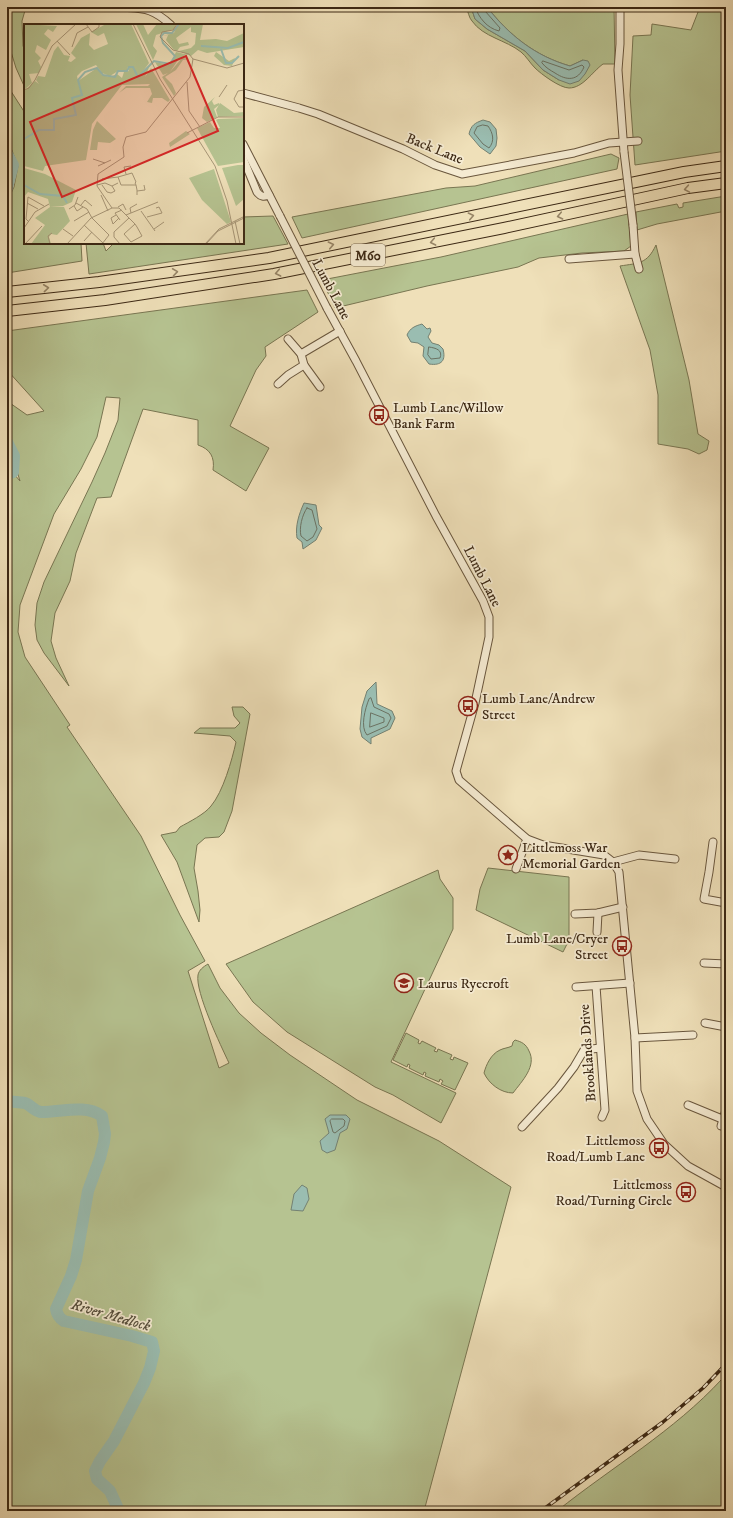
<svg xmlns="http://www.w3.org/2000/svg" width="733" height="1518" font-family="'IM FELL DW Pica',serif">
<rect width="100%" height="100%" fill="#efe0b9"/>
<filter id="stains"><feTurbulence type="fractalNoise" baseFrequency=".005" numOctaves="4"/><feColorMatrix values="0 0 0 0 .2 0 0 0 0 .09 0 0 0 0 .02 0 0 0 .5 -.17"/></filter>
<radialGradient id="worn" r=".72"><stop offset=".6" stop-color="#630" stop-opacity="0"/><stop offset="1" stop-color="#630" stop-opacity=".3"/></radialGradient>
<g fill="#b6c391" stroke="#797652">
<path d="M8,7H26L22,21L23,46L25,50V88L16,68L8,42L7,11Z"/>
<path d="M466,7H471L475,19L487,29L525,51L543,70L559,80L583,60L570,66C535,56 509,35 487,7H614L615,64H603C592,72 583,88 569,88C560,88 541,74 535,68C530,63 526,56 521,52C506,40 483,37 472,21C469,18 468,11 466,7Z"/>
<path d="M700,7H726V151L635,165L630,95L633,36L651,35L652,24L691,30Z"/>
<path d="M7,85L25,113V243H81L82,261L7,273V201L14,187L18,166L11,148L7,144Z"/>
<path d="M611,154L619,158L617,169L302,238L292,217L446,188L475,186Z"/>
<path d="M726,196V211L657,224L637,230L636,212L677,204L679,208L683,207V203Z"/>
<path d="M628,214L631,246L624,251L582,253L539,258L518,267L427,286L335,308L322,280L441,257Z"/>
<path d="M273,216L288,244L89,274L86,243H103L106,251L114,243H243V217Z"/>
<path d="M656,245L689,380L698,434L709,441L707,450L699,454L688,449L658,444V395L650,350L620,266C639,263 647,264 656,245Z"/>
<path d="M307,290L318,312L265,347L266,356L256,370L230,426L269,448L246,491L213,470C215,457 210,449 198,445V420L143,409L111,497L97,498L76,553L70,581L55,613L51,641L56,658L69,686L44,653L37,640L35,625L37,603L44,582L92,482L105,453L118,420L120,398L106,397L97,437L81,469L54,514L20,605L18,632L25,657L70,725L67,727L141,836L180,915L205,961L188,971L219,1068L229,1063C221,1046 195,992 198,975C199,970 203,967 208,964L220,988L239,1013L261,1033L290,1055L357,1100L439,1141L511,1187L424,1511H7V466L20,481L16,468L17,455L7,434V401L27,415L44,411L7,370V331Z"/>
<path d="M232,707H243L250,714L232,811L224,832L219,837L205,838L197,845L194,868L198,891L200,910L199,922L177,862L161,835L176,832L180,827C189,822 205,814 211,806C223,792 232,760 236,742L230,736L194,733L200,728H235L240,723L234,716Z"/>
<path d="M488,868L569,877V940L563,952L476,910L480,889Z"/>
<path d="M438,870L440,879L453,898V929L391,1062L456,1093L441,1123L393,1095L375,1087L287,1032L253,1002L226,964Z"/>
<path d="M406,1033L419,1040L418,1043L420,1044L422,1041L436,1048L434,1051L437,1052L438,1049L452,1055L450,1059L453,1060L454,1057L468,1063L455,1090L441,1084L443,1081L440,1079L439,1082L425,1076L426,1073L424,1072L423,1075L409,1068L410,1065L408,1064L407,1067L393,1060Z"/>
<path d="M515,1040C522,1042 526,1044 529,1051C537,1066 522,1081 513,1093C501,1093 489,1084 484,1073C486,1065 491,1054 500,1050C504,1048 508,1048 512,1046L513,1042Z"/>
<path d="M722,1379L726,1381V1511H557C612,1467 674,1431 722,1379Z"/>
</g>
<g fill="#9abdb1" stroke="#748172">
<path d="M471,7H487C509,35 535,56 570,66L583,60L588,61L590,65L585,74L579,81L570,84L559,80L543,70L525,51L487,29L475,19Z"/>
<path d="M483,120L490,122L496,129L497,138L496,146L490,154L480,147L469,134C471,125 475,123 483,120Z"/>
<path d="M422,324L427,329L430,328L431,331L428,337L432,343L439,345L443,349C446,360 442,366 429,364L423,356L424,347L418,343L411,342L407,335C410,328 415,326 422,324Z"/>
<path d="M304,503L316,505L319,525L322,528L316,540L303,549L302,542L297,538C295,526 299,514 304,503Z"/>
<path d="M376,682L377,704L392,711L395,718L390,729L371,738V744L362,737L360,729L362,707L367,691Z"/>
<path d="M330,1115H346L350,1119L347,1129L340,1133L335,1150L327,1153L322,1150L320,1141L329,1133L325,1119Z"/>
<path d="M302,1185L307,1188L309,1199L303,1211L291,1210L294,1194Z"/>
</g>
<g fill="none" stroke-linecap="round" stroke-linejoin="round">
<g stroke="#6b7262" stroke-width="1">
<path d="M475,7C479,18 487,28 499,31L500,28L485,11L484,7"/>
<path d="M543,61L569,70L582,65L584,67C578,81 567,81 555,73C550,70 546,68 542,63Z"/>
<path d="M483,125L488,126C493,133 495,141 489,148L483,144L474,133L477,127Z"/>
<path d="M429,347C436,348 443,350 440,358L431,359L428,355Z"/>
<path d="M307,508L312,510L317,529L313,537L307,541L301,536C299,528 302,515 307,508Z"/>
<path d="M371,698L374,707L389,714L391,718L387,726L367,735C360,727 365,709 369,699Z"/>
<path d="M371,713L384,718V722L370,727Z"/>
<path d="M332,1119H343L345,1121L344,1126L335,1133L333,1132L330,1121Z"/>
</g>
<path stroke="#748172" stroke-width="2" d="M721,1511L726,1503"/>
<g stroke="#9abdb1" stroke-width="12">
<path d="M7,154L13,165L7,188"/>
<path d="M7,442L14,456L13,472L7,474"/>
<path d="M7,1101C13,1102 19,1102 25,1103C31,1105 35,1112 42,1112C61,1112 86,1104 102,1116L105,1134L104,1142L100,1158L88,1191L76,1260L71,1276L56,1309C57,1315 59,1318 64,1321L132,1336L152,1342L154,1351L150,1368L144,1383L114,1441L100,1461L95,1471L97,1479L110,1491L119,1511"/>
</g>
<defs>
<g id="minor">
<path d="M119,7C144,9 151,7 171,25"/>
<path d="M620,7V44L618,70L624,152"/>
<path d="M243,93L299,108L318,114L403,149L435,165L462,174L574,153L609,143L638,141"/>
<path d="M243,144L280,216"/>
<path d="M243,158L257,192C261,197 264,197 269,195"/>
<path d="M633,225L635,254L639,269"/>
<path d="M569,259L635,254"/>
<path d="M327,308L356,361L436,516L483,601L489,617V637L475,703L456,771L459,780L527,839L543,845L604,855L613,862L619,872L635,1038L637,1091L647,1119L664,1144L688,1166L726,1187"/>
<path d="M288,339L301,354L340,331"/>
<path d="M304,365L320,387"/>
<path d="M278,384L288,375L304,365L301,354"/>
<path d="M713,842L709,872L704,899L726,903"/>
<path d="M613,862L639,855L675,859"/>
<path d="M516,869L527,839"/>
<path d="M575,914L598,913L623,907"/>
<path d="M597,932L598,913"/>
<path d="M704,963L726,964"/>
<path d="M596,986L605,1110L602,1117"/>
<path d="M576,987L630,983"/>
<path d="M705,1023L726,1027"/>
<path d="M635,1038L693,1035"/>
<path d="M688,1105L722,1119"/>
<path d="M721,1126L726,1110"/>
<path d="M522,1127L558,1088L574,1067L584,1050L600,1048"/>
</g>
<g id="highway">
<path d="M7,292L99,282L269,258L684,172L726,166"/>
<path d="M7,311L105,300L274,274L504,228L688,188L726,183"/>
</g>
</defs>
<use href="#minor" stroke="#69563d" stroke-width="9"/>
<use href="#highway" stroke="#3c2814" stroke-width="12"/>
<use href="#minor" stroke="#f5ebd2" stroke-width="7"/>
<use href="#highway" stroke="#efe0b9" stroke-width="10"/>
<defs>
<path id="rail" d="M541,1511L663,1422L703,1388L726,1364"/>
</defs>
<use href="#rail" stroke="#3c2814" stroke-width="3.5"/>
<use href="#rail" stroke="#f5ebd2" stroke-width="2" stroke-dasharray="6" stroke-linecap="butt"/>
<defs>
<g id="minor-bridge">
<path d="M624,152L633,225"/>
<path d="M280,216L327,308"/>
</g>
</defs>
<use href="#minor-bridge" stroke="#69563d" stroke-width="9" stroke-linecap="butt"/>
<use href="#minor-bridge" stroke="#f5ebd2" stroke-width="7"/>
</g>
<defs><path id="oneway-chevron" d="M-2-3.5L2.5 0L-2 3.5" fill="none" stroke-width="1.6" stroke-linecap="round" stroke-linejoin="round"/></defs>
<g stroke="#968466">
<use href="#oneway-chevron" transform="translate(687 189) rotate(170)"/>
<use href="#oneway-chevron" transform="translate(471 216) rotate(-12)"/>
<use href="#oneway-chevron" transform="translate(560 216) rotate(168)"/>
<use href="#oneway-chevron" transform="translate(433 242) rotate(169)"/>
<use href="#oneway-chevron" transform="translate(331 245) rotate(-12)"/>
<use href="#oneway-chevron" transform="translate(175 272) rotate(-8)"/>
<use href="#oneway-chevron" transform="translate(278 273) rotate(169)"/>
<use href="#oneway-chevron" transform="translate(46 288) rotate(-6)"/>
</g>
<defs>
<symbol id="bus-ring" viewBox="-11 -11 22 22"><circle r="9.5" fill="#f5ebd2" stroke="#8f2418" stroke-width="1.5"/><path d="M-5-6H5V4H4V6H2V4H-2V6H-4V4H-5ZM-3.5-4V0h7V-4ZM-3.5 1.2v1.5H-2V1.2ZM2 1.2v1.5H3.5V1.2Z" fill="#8f2418"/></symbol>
<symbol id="sight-ring" viewBox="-11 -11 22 22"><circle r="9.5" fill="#f5ebd2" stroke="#8f2418" stroke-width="1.5"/><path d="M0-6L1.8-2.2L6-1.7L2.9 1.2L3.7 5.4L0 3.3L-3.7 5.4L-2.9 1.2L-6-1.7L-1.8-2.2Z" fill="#8f2418"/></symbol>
<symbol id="school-ring" viewBox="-11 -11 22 22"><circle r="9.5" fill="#f5ebd2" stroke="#8f2418" stroke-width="1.5"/><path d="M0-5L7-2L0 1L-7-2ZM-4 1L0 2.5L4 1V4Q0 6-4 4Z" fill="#8f2418"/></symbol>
</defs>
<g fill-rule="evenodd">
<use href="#bus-ring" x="368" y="404" width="22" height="22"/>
<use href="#bus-ring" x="457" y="695" width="22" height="22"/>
<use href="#sight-ring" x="497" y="844" width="22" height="22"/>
<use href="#bus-ring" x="611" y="935" width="22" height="22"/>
<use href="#school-ring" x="393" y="972" width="22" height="22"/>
<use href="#bus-ring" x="648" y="1137" width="22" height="22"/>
<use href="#bus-ring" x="675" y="1181" width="22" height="22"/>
</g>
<g text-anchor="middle" stroke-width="3.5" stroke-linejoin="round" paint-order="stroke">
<rect fill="#f5ebd2" stroke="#74624d" stroke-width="1" x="351" y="244" width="34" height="22" rx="3"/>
<g font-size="13" font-weight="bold" fill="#3c2814">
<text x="368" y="260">M60</text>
</g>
<g font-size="14" fill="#3c2814" stroke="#f5ebd2">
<text transform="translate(435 148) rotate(22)" y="5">Back Lane</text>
<text transform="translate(332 289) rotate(62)" y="5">Lumb Lane</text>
<text transform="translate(483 576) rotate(63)" y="5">Lumb Lane</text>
<text transform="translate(587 1053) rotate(-94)" y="5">Brooklands Drive</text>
</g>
<g font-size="14" fill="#3c2814" stroke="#f5ebd2" text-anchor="start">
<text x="393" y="412">Lumb Lane/Willow<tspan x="393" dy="16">Bank Farm</tspan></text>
<text x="482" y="703">Lumb Lane/Andrew<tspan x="482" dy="16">Street</tspan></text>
<text x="522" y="852">Littlemoss War<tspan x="522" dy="16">Memorial Garden</tspan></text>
<text x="608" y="943" text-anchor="end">Lumb Lane/Cryer<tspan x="608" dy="16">Street</tspan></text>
<text x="418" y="988">Laurus Ryecroft</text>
<text x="645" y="1145" text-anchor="end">Littlemoss<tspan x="645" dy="16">Road/Lumb Lane</tspan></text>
<text x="672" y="1189" text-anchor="end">Littlemoss<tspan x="672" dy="16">Road/Turning Circle</tspan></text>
</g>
<g font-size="15" font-style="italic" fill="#544d3b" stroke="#f5ebd2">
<text transform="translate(111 1315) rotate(16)" y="5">River Medlock</text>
</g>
</g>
<g transform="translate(24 24)">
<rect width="220" height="220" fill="#efe0b9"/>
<path d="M0,0L33,2L29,8L24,5L20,10L27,16L22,26L13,21L11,28L17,34L14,37L17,43L15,49L5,50L8,59L0,66ZM82,0H107L125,39L114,54L126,41L121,53L127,44L146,76L144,78L138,74H129L128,79L123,78L128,70L126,64H102L95,69L102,62H124L126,60L98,61L68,100L62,136L21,142L19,147L0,142V67L11,57L15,60L12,56L14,52L21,53L30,27L34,22L40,31L46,32L44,37L47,38L52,34L47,29L57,14L66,9L65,21L70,26L84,20L80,9L74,12L67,8ZM72,41L78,49L86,52L94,47L103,46L104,43L105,47L100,48L98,54L93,50L86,53L78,51L73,44L54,57L53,52L58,47ZM112,0H119L124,11L133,0H152L150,5L132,11L129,22L133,27L129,36ZM154,0H179L176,16L192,15L203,17L220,9V23L183,29L174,26L167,32L155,27L167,24L171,20L172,9L167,8V3L152,14L155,20L164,18L165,21L156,23L153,27L149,25L142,16L144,11L138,12L150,9ZM152,28L165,31H161L154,36L146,48L158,34L166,35L159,36L152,46L141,53L148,60L152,69L150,72L138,53L144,49L139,51L131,38L146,41ZM192,28L205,37L211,34L208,42L200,41L190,32ZM191,73L188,77L190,81L195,79V81L190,85L193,93L183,98L178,94L180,83ZM196,79L210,89L220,88V92L194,93L192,86ZM220,94V138L194,142L173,104L186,98L190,104H196L192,96L194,95ZM73,97L92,115L86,119L74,118L73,126H66L69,106ZM162,107L166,110L146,123L145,119ZM214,141H220V175L212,182L198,144ZM0,144L21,150L52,166L48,178L39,182H26L40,183L46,197L33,211L27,210L25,213L27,220H7L21,201L11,194L26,183L24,175L4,168L0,173ZM190,145L207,198L203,200L178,176L165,154Z" fill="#b6c391" fill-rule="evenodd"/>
<path fill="none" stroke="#9abdb1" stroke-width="2" d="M177,22L204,24L220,18M197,25L202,39H208L215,32M0,115L15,106H30V95L52,91L48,74L58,71L54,56L61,48L73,44L79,51L91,53L94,47H103L105,43H109L114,53L130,37L146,40L151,32L139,19L137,12L140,9H148L155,0M0,161L16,170L39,172L43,179"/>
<path fill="none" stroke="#a79677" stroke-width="1" d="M62,0L68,8L75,3V0M109,0L136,55L191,142L203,177L212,220M153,0L149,6L138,8L136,13L149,26L165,30L169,35M33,17L46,31M48,23L53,9L64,3M169,35L203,44L220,39M163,58L165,87L176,103M0,66L5,64L11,56L28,22L52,0M220,66L214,67L210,75L215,83H220M195,73L203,61M163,109L194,93H220M69,135L81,139M74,142L87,136M102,150L100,143L107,142M78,155L94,153M73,161L81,159L88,162L94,159M78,161L83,168L87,169L91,167L88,162M112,161H97L94,153L108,149L112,158L111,159L112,161L113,166V171M113,167L121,166L120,161M77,171L84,187M3,179L14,185M52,179L63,185L68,194M57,181L61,176L68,182M50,182L53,187L59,183M94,183L99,180L102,186M88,184L73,162L74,150L100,133L99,123L102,113L122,108L166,53L169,35M45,185L51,181L54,173M117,187L131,207M107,189L106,184L113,180M92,191L87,194L89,200L95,194M102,191L134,178M123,193L138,189L135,183L132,184M68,194L85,211L78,220M96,196L91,189L98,186M50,197L65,188M211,197L216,220M5,198L2,195L4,173L20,182M60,201L79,219M0,204L11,188L25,180M39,205L49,212M130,205L140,198M60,217L68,208M1,220L18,202M26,220L24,212L28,209M43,220L67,194L88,184H95L111,200L113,203L118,212L107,218L100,210L111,200M96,220L90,213V208L105,194M181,220L195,205L219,193M182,220L194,207L220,194"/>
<path fill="#d62828" fill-opacity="0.15" stroke="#d62828" stroke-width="2" d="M162,32L194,107L38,173L6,98Z"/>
<rect width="220" height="220" fill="none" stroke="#3c2814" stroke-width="2"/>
</g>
<rect width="733" height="1518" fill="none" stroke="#efe0b9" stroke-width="24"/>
<rect x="8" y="8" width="717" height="1502" fill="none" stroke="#3c2814" stroke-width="2"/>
<rect x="12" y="12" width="709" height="1494" fill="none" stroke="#3c2814"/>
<rect width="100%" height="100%" filter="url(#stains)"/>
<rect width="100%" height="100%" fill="url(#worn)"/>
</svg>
